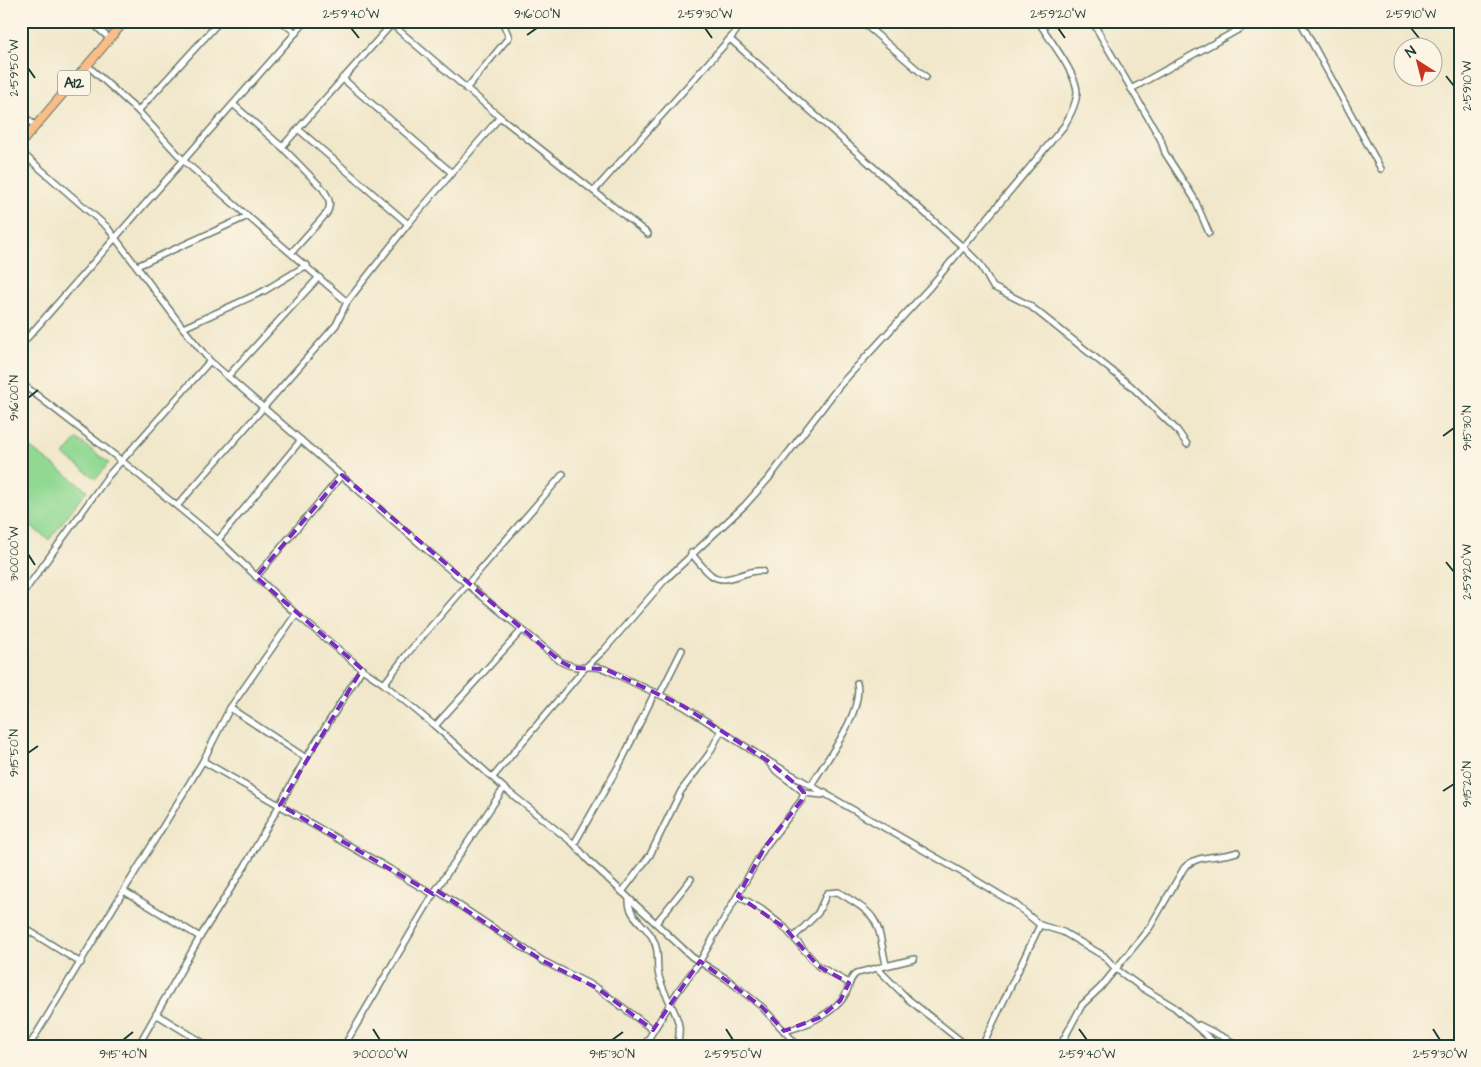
<svg xmlns="http://www.w3.org/2000/svg" width="1481" height="1067" font-family="'Architects Daughter',sans-serif">
<rect width="100%" height="100%" fill="#fcf5e5"/>
<filter id="ink" filterUnits="userSpaceOnUse"><feTurbulence type="fractalNoise" baseFrequency=".02" numOctaves="2"/><feDisplacementMap in="SourceGraphic" scale="10" xChannelSelector="R" yChannelSelector="G"/><feConvolveMatrix kernelMatrix="1 2 1 2 8 2 1 2 1" color-interpolation-filters="sRGB"/></filter>
<filter id="wash" filterUnits="userSpaceOnUse"><feTurbulence type="fractalNoise" baseFrequency=".0096" numOctaves="4" result="noise"/><feDisplacementMap in="SourceGraphic" scale="20" xChannelSelector="R" yChannelSelector="G"/><feGaussianBlur stdDeviation="1.12" result="paint"/><feColorMatrix in="noise" values="0 0 0 0 0 0 0 0 0 0 0 0 0 0 0 0 0 1.4 0 .05"/><feComposite in="paint" operator="in"/></filter>
<g filter="url(#wash)">
<rect width="100%" height="100%" fill="#f1e8cc"/>
<g fill="#91d993" stroke="#588b64">
<path d="M77,439L109,463L96,479L64,455Z"/>
<path d="M21,441L87,490L49,540L21,519Z"/>
</g>
</g>
<g filter="url(#ink)">
<g fill="none" stroke-linecap="round" stroke-linejoin="round">
<defs>
<g id="minor">
<path d="M90,21L110,39"/>
<path d="M281,21L296,33"/>
<path d="M861,21L926,77"/>
<path d="M1092,21L1161,140L1165,153L1194,198L1209,233"/>
<path d="M1300,21L1381,169"/>
<path d="M730,39L964,248L980,264L993,287L1029,305L1131,386L1177,430L1187,444"/>
<path d="M88,66L138,111L184,161L347,302"/>
<path d="M342,78L452,173"/>
<path d="M466,89L509,37L502,21"/>
<path d="M1131,89L1254,21"/>
<path d="M234,105L282,147L323,189C329,198 332,204 327,213L292,252"/>
<path d="M138,111L220,21"/>
<path d="M21,113L36,127"/>
<path d="M500,117L648,234"/>
<path d="M298,129L408,224"/>
<path d="M282,147L391,25"/>
<path d="M21,152L107,227L183,328L210,361L443,564L560,661C582,673 587,663 605,669L683,706L768,761L972,878L1015,904L1040,925L1063,932L1104,956L1116,969L1141,987L1174,1007L1218,1046"/>
<path d="M595,190L734,34L743,21"/>
<path d="M137,266L248,216"/>
<path d="M183,328L264,291L307,265"/>
<path d="M21,345L306,21"/>
<path d="M228,376L319,277"/>
<path d="M21,383L122,461L218,540L296,614L362,669L384,684L435,726L504,788L574,844L588,860L692,957L727,979L762,1007L798,1046"/>
<path d="M177,506L336,325L347,302L408,224L500,117L388,21"/>
<path d="M218,540L301,440"/>
<path d="M691,553C697,560 703,568 710,574C725,588 746,568 763,571"/>
<path d="M256,577L342,475"/>
<path d="M21,596L108,476L210,361"/>
<path d="M384,684L407,654L563,474"/>
<path d="M660,694L682,650"/>
<path d="M230,708L306,758"/>
<path d="M435,726L522,630"/>
<path d="M203,761L433,894"/>
<path d="M493,777L584,669L604,650L664,581L745,505L769,478L840,385L930,287L1064,126C1070,116 1076,105 1077,93C1078,75 1048,38 1038,21"/>
<path d="M812,784C826,760 864,712 857,683"/>
<path d="M804,793L822,795L825,792"/>
<path d="M574,844L622,760L655,692"/>
<path d="M436,890L543,961L597,988L653,1030"/>
<path d="M124,891L200,937"/>
<path d="M622,892L650,855L681,791L709,754L721,731"/>
<path d="M738,896L761,909L785,928L818,966L849,983"/>
<path d="M629,899C628,917 644,923 652,937C659,948 657,960 658,971C660,991 676,1007 679,1026C680,1032 678,1040 678,1046"/>
<path d="M656,923L691,879"/>
<path d="M21,926L81,963"/>
<path d="M794,937L818,913L827,893L838,892C881,918 876,917 886,965"/>
<path d="M877,968L908,999L967,1046"/>
<path d="M156,1014L208,1046"/>
<path d="M1199,1025L1241,1046"/>
<path d="M784,1031C804,1027 837,1012 846,993C850,985 849,978 857,973L914,959"/>
<path d="M29,1046L203,761L230,708L296,614"/>
<path d="M138,1046L200,937L245,866L306,758L362,669"/>
<path d="M344,1046L436,890L504,788"/>
<path d="M644,1046L678,991L700,961L765,847L801,801L804,793C793,781 776,775 768,761"/>
<path d="M982,1046L1040,925"/>
<path d="M1060,1046L1082,1005L1101,987L1150,927L1184,868C1198,853 1218,859 1237,852"/>
</g>
<path id="primary" d="M21,143L125,21"/>
</defs>
<use href="#minor" stroke="#687969" stroke-width="8"/>
<use href="#primary" stroke="#687969" stroke-width="10"/>
<use href="#minor" stroke="#fff" stroke-width="5"/>
<use href="#primary" stroke="#f8bd88" stroke-width="8"/>
</g>
</g>
<path fill="none" stroke="#7b2cbf" stroke-width="4" stroke-dasharray="10 6" stroke-linejoin="round" d="M342,475L560,661L573,668L605,669L683,706L768,761L798,786L804,793L801,801L765,847L738,896L785,928L818,966L849,983L840,1001L819,1018L784,1031L762,1007L700,961L653,1030L597,988L543,961L436,890L433,894L280,805L362,669L256,577Z"/>
<path fill="none" stroke="#1f3d34" stroke-width="2" d="M351,28L359,38M705,28L712,38M1058,28L1065,38M1411,28L1419,38M527,35L537,28M28,68L35,78M1446,76L1454,86M28,398L38,390M1443,436L1454,428M28,554L35,565M1446,562L1454,572M28,753L38,746M1443,791L1454,784M373,1029L380,1040M726,1029L733,1040M1079,1029L1087,1040M1433,1029L1440,1040M123,1040L133,1032M612,1040L623,1032"/>
<g text-anchor="middle" stroke-width="5" stroke-linejoin="round" paint-order="stroke">
<rect fill="#fcf5e5" stroke="#617469" stroke-width="1" x="58" y="70.5" width="32" height="25" rx="4"/>
<g font-size="15" font-weight="bold" fill="#1f3d34">
<text x="74" y="88">A12</text>
</g>
</g>
<rect width="1481" height="1067" fill="none" stroke="#fcf5e5" stroke-width="55"/>
<g transform="translate(1418 62) rotate(324)"><circle r="24" fill="#fcf5e5" stroke="#a4ab9e"/>
<path d="M0-4L9 19L0 12L-9 19Z" fill="#c8321e"/>
<text y="-8" font-size="14" font-weight="bold" text-anchor="middle" fill="#1f3d34">N</text>
</g>
<rect x="28" y="28" width="1426" height="1012" fill="none" stroke="#1f3d34" stroke-width="2"/>
<g font-size="12" text-anchor="middle" fill="#1f3d34">
<text x="351" y="18">2°59'40"W</text>
<text x="537" y="18">9°16'00"N</text>
<text x="705" y="18">2°59'30"W</text>
<text x="1058" y="18">2°59'20"W</text>
<text x="1411" y="18">2°59'10"W</text>
<text transform="translate(14 68) rotate(-90)" y="4">2°59'50"W</text>
<text transform="translate(1467 86) rotate(-90)" y="4">2°59'10"W</text>
<text transform="translate(14 398) rotate(-90)" y="4">9°16'00"N</text>
<text transform="translate(1467 428) rotate(-90)" y="4">9°15'30"N</text>
<text transform="translate(14 554) rotate(-90)" y="4">3°00'00"W</text>
<text transform="translate(1467 572) rotate(-90)" y="4">2°59'20"W</text>
<text transform="translate(14 753) rotate(-90)" y="4">9°15'50"N</text>
<text transform="translate(1467 784) rotate(-90)" y="4">9°15'20"N</text>
<text x="123" y="1058">9°15'40"N</text>
<text x="380" y="1058">3°00'00"W</text>
<text x="612" y="1058">9°15'30"N</text>
<text x="733" y="1058">2°59'50"W</text>
<text x="1087" y="1058">2°59'40"W</text>
<text x="1440" y="1058">2°59'30"W</text>
</g>
</svg>
